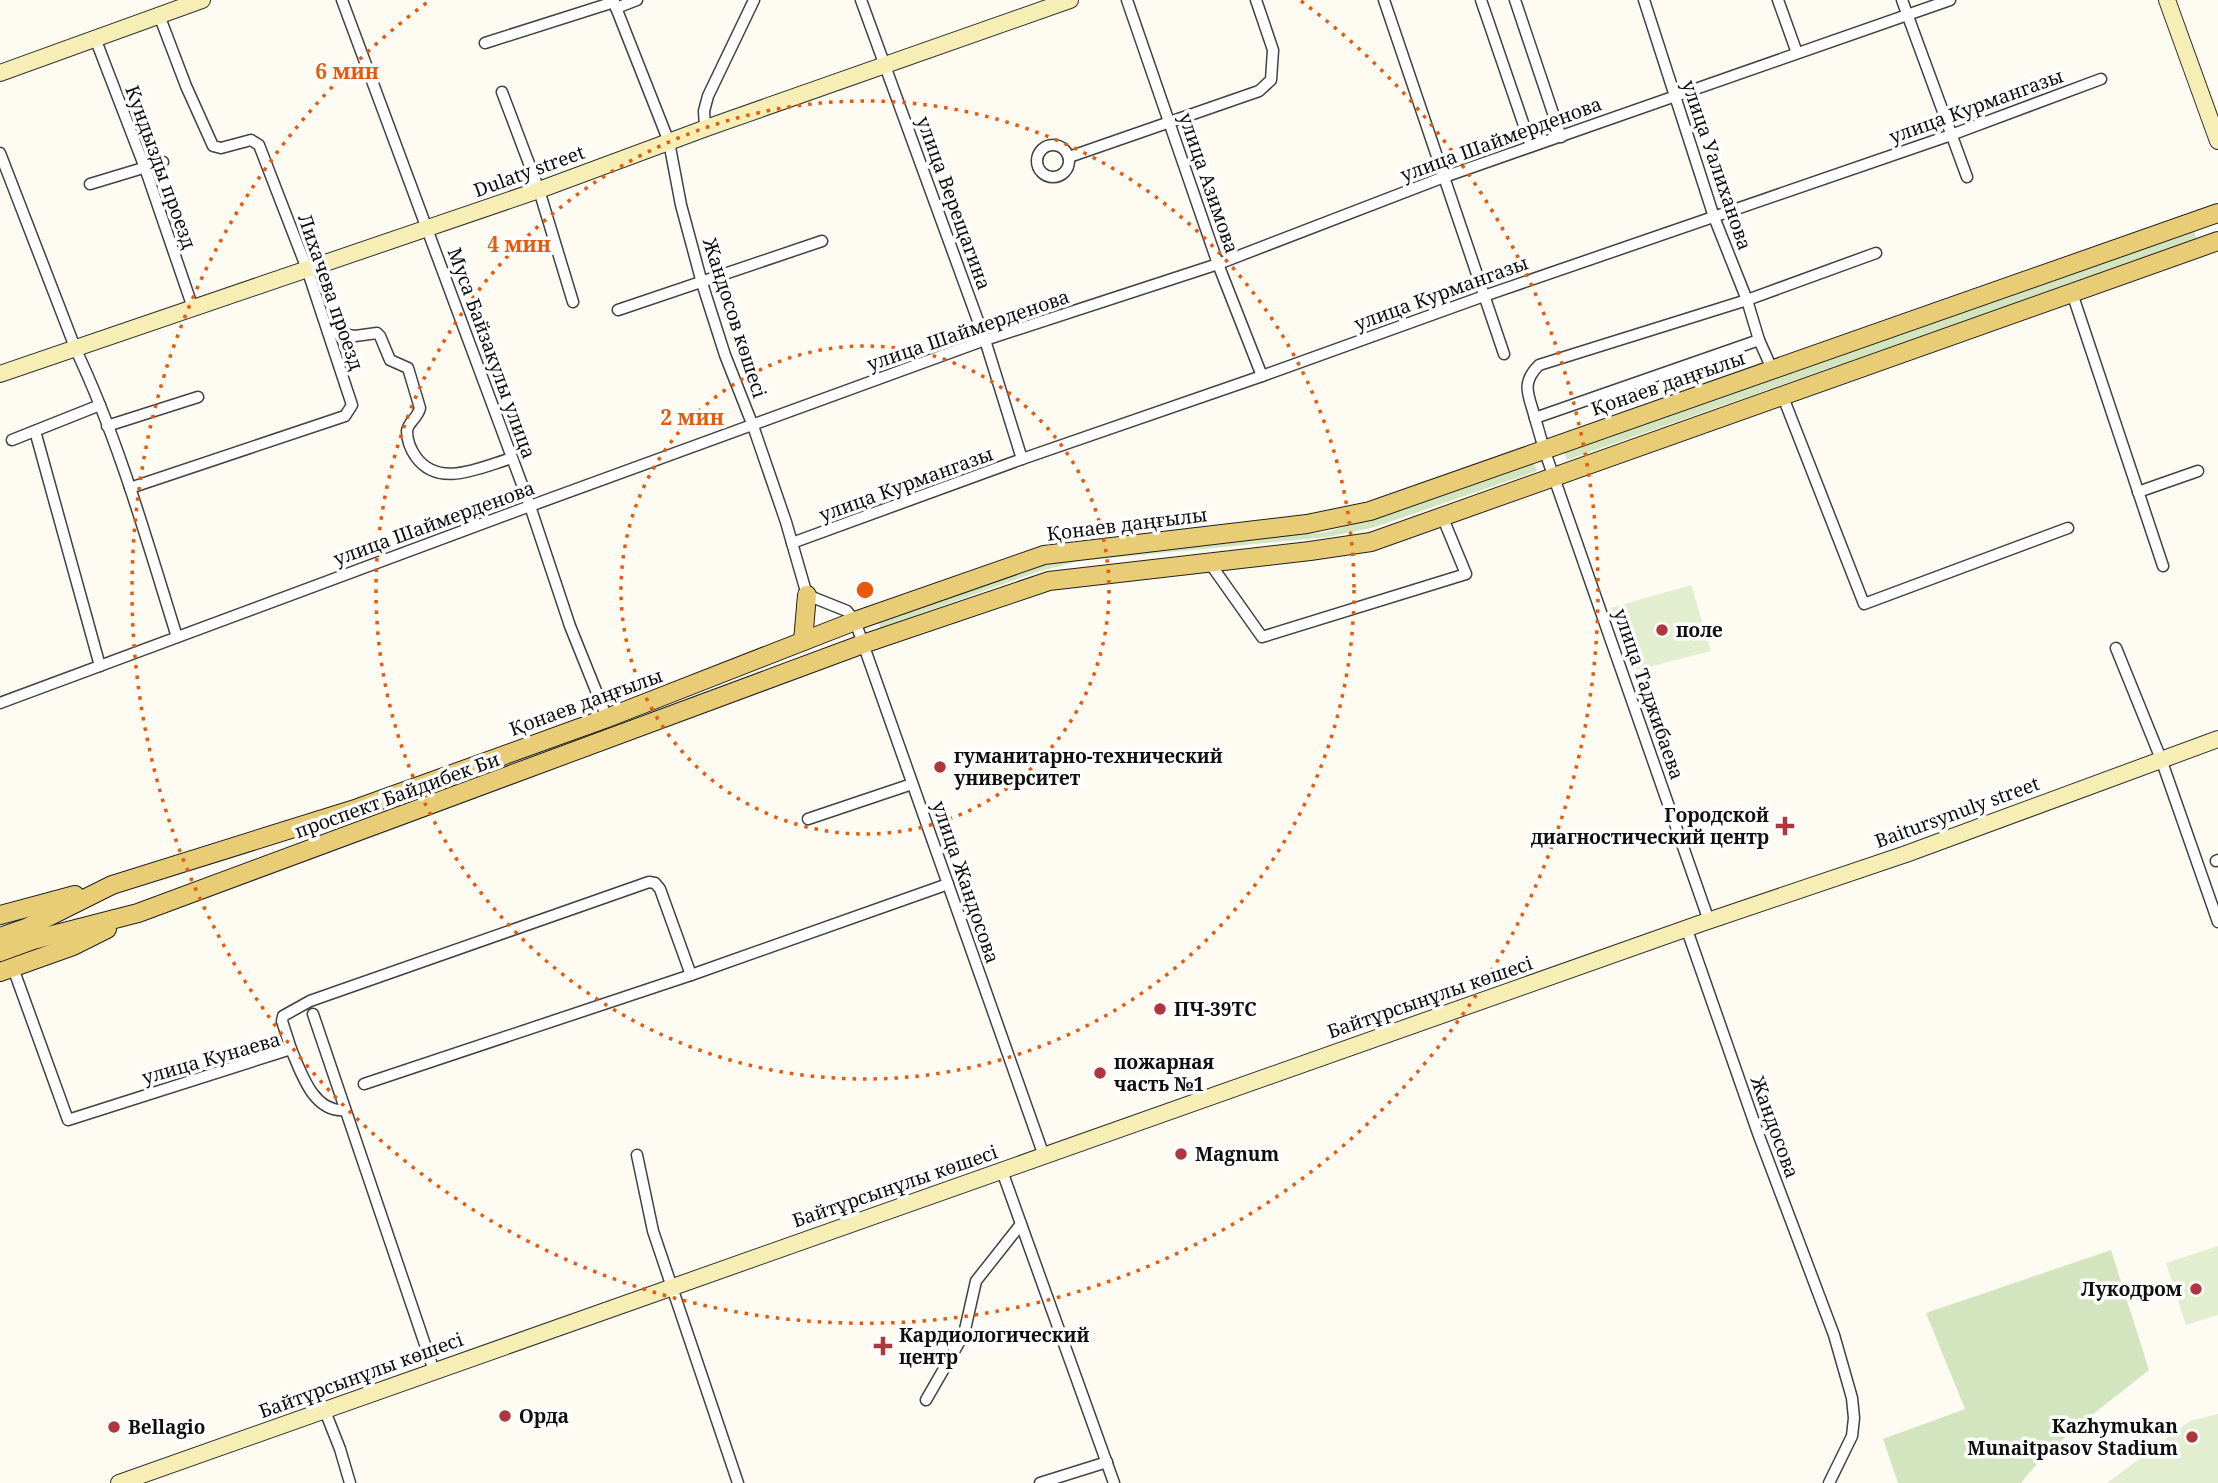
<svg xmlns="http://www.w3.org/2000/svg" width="2218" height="1483" font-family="'Noto Serif',serif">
<rect width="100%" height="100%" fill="#fdfbf2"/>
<g fill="#d3e5be">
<path d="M2194,230L2197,240L1567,460L1564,451Z"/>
<path d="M1533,461L1537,471L1375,527L1327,537L1079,561L1040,571L880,628L879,623L1039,566L1091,555L1326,532L1371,519Z"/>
<path d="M2111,1250L2149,1370C2105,1406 2056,1438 2021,1483H1898L1883,1439L1965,1409L1926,1313Z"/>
</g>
<g fill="#e3edcf">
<path d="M1691,585L1711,651L1637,670L1611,608Z"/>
<path d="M2218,1246V1315L2186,1325L2166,1263Z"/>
<path d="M2218,1414V1483H2107L2190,1421Z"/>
</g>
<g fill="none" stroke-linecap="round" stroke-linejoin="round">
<defs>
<g id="minor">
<path d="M342,0L530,506L570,626L607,718"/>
<path d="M613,0L669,142L681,205L702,283L725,355L753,426L786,522L807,595L847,611L855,621L1044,1156"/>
<path d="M861,0L985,340L1022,459"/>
<path d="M1127,0L1218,264L1262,376"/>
<path d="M1384,0L1504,354"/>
<path d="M1481,0L1531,146"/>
<path d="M1515,0L1561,137"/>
<path d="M1644,0L1714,217L1747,300L1759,340L1772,369"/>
<path d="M1778,0L1797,53"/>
<path d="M1902,0L1967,177"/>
<path d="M616,8L637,0"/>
<path d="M95,38L145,168L193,308"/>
<path d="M485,43L614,2"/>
<path d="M502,92L539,190L573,302"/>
<path d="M705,128L704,111L708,96L754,0"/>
<circle cx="1053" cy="161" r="16"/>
<path d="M0,153L76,350C119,441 147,541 177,637"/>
<path d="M1069,157L1259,91L1271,80L1273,50L1256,0"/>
<path d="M90,184L163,162"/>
<path d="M2072,293L2163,566"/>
<path d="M618,310L822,241"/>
<path d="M328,332L355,336L377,333L380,336L390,360L408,368L420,408C418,418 408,422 407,431C407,440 411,450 416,457C439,489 481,467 512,458"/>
<path d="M1783,397L1864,604L2068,528"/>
<path d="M1535,418C1529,395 1520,384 1539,365L1747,300L1876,253"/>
<path d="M107,426L198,397"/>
<path d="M35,431L100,666"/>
<path d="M12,440L100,405"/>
<path d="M130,488L345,416L352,405L307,269L259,145L251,140L221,148L213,146L186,86L159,15"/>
<path d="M2138,492L2198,471"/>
<path d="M792,543L1022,459L1262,376L1484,296L1951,135L2101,79"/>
<path d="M1209,562L1262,637L1466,574L1442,516"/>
<path d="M2116,648L2161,759L2218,922"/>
<path d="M0,703L530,506L985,340L1218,264L1444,177L1950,0"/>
<path d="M808,819L912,784"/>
<path d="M2216,861L2218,860"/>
<path d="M1709,921L1544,449L1535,418L1759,340"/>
<path d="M1687,930L1759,1136L1834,1335L1852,1398L1854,1418L1852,1436L1829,1483"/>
<path d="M13,968L68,1120L291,1049C301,1072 313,1113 345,1110"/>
<path d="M313,1014L434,1371"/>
<path d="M291,1049L282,1021L283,1016L310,1001L649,882L655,883L660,889L691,975L948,884"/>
<path d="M364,1084L691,975"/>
<path d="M637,1155L653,1231L738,1483"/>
<path d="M1002,1171L1114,1483"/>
<path d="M926,1400L964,1334L976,1281L1021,1224"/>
<path d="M325,1411L340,1449L350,1483"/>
<path d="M1040,1483L1107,1462"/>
</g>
<g id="secondary">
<path d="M2167,0L2218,141"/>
<path d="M0,73L202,0"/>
<path d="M0,374L539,190L709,127L1070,0"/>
<path d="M119,1483L1699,924L1906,854L2218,739"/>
</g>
<g id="primary">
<path d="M803,641L807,595"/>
<path d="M0,915L75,895"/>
<path d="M0,937L26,928L112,885L358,808L607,718L855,621L1044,555L1307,524L1370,511L2218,213"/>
<path d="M0,952L33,940L138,913L863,644L1049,581L1310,551L1371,542L2218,241"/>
<path d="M0,972L73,946L107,929"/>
</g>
</defs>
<use href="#minor" stroke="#424242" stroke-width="13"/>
<use href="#secondary" stroke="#313131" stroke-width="18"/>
<use href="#primary" stroke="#202020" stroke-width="20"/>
<use href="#minor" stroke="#fff" stroke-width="10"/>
<use href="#secondary" stroke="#f6eeb4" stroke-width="16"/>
<use href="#primary" stroke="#e9cc76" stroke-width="18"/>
</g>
<g fill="none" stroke="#e8590c" stroke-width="3.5" stroke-dasharray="3.5 7">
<circle cx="865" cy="590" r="244"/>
<circle cx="865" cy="590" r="489"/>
<path d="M1301 1A733 733 0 1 1 429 1"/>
</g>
<g fill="#b0363d" stroke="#fff" stroke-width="2.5">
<circle cx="1662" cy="630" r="7"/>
<circle cx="940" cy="767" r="7"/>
<path d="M1781.5 815.5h7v7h7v7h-7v7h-7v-7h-7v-7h7z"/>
<circle cx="1160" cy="1009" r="7"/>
<circle cx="1100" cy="1073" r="7"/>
<circle cx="1181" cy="1154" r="7"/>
<circle cx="2196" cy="1289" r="7"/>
<path d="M879.5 1335.5h7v7h7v7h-7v7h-7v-7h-7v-7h7z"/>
<circle cx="505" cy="1416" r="7"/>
<circle cx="114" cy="1427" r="7"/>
<circle cx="2192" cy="1437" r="7"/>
</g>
<g text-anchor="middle" stroke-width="7" stroke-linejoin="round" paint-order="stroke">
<g font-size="19" fill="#0f0f0f" stroke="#fff">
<text transform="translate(1976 106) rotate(-20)" y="7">улица Курмангазы</text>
<text transform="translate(1501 139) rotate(-20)" y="7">улица Шаймерденова</text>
<text transform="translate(1717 165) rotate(71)" y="7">улица Уалиханова</text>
<text transform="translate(161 167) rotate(70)" y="7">Кундызды проезд</text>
<text transform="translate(529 171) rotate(-20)" y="7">Dulaty street</text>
<text transform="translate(1209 183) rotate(71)" y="7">улица Азимова</text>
<text transform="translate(954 203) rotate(70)" y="7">улица Верещагина</text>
<text transform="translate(331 292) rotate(71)" y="7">Лихачева проезд</text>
<text transform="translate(1441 293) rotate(-20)" y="7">улица Курмангазы</text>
<text transform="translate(735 318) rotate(72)" y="7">Жандосов көшесі</text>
<text transform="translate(968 330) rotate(-19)" y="7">улица Шаймерденова</text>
<text transform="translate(492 353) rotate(70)" y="7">Муса Байзакулы улица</text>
<text transform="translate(1668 383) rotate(-19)" y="7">Қонаев даңғылы</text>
<text transform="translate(906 484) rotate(-20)" y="7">улица Курмангазы</text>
<text transform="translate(434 523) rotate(-20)" y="7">улица Шаймерденова</text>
<text transform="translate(1127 524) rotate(-7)" y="7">Қонаев даңғылы</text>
<text transform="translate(1649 694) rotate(71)" y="7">улица Таджибаева</text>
<text transform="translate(586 702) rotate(-20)" y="7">Қонаев даңғылы</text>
<text transform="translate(397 795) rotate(-20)" y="7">проспект Байдибек Би</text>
<text transform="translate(1957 812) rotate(-20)" y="7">Baitursynuly street</text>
<text transform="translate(966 882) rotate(71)" y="7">улица Жандосова</text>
<text transform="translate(1430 997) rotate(-19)" y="7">Байтұрсынұлы көшесі</text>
<text transform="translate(211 1058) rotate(-16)" y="7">улица Кунаева</text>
<text transform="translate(1775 1127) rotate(70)" y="7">Жандосова</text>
<text transform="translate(895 1186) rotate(-19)" y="7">Байтұрсынұлы көшесі</text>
<text transform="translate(361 1375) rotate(-20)" y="7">Байтұрсынұлы көшесі</text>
</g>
<g font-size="19" font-weight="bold" fill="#0f0f0f" stroke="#fff" text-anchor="start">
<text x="1676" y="637">поле</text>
<text x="954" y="763">гуманитарно-технический<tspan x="954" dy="22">университет</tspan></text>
<text x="1769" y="822" text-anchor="end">Городской<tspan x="1769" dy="22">диагностический центр</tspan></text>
<text x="1174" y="1016">ПЧ-39ТС</text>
<text x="1114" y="1069">пожарная<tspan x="1114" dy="22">часть №1</tspan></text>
<text x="1195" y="1161">Magnum</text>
<text x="2182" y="1296" text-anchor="end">Лукодром</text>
<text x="899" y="1342">Кардиологический<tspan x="899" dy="22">центр</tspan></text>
<text x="519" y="1423">Орда</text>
<text x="2178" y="1433" text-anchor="end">Kazhymukan<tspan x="2178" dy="22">Munaitpasov Stadium</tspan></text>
<text x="128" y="1434">Bellagio</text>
</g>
</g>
<circle cx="865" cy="590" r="10" fill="#e8590c" stroke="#fff" stroke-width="3.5"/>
<g font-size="21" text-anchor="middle" font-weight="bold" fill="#e8590c" stroke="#fff" stroke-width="7" stroke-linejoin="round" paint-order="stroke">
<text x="347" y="79">6 мин</text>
<text x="519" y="252">4 мин</text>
<text x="692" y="425">2 мин</text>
</g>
</svg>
